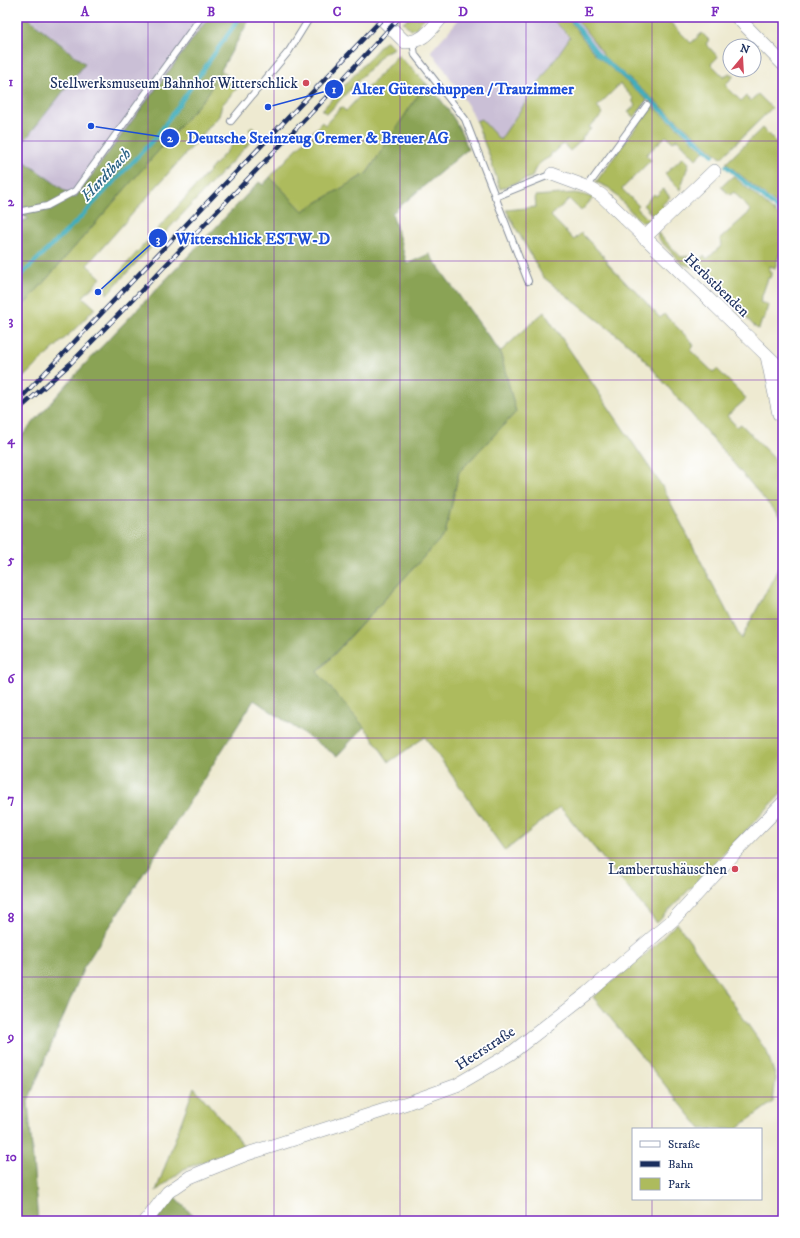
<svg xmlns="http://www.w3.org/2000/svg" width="800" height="1238" font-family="'IM FELL DW Pica',serif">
<rect width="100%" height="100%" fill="#fff"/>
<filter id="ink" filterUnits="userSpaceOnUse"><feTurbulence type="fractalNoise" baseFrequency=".025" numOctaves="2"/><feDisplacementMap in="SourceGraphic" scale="8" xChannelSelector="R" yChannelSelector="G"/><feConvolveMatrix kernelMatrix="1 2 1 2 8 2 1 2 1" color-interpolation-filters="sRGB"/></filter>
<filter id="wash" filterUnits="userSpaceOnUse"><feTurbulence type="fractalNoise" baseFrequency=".012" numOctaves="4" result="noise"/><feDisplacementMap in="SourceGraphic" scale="16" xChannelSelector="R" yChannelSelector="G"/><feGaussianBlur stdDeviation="0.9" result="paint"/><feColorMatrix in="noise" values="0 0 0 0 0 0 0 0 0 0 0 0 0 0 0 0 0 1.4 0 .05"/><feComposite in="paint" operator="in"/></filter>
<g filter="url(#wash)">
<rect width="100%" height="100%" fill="#eeead1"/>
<g fill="#cabfd6">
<path d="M17,17H238L65,245L17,211Z"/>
<path d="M461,17H574L602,52L489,155L472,112L445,70L431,51Z"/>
</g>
<g fill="#adbb5d" stroke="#64755e">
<path d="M411,17H425L416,28L411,30L403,22Z"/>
<path d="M550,17H567L594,53L647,100L634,118L628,112L636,105L632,101L634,99L620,84L597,107L603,114L589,127L591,129L582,138L583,139L570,151L563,144L554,153L552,152L550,157C540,162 535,166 532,177L500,189L489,155L476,121L481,119L500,140L570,37Z"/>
<path d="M575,17H676L670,22L691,43L702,33L709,40L706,44L718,57L711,64L724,77L729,73L734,76L725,85L741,101L746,96L750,101L758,94L772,108L721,158L603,56L602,52Z"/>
<path d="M386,40L394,48L384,53L327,114L322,110Z"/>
<path d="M398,55L426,83L367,173L303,211L270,177L322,122L325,125L341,107L346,111Z"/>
<path d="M221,70L239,86L222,105L219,116L87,265L101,278L83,297L95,308L78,326L17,383V313L207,95Z"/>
<path d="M652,105L704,151L696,159L677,139L673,142L666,136L646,155L651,160L622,189L639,206L637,208L651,222H641L609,188L596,182Z"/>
<path d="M252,126L259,133L107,294L106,289L108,285L241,135L247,141L254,135L249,130Z"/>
<path d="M762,128L781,147L783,146V210L726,163Z"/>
<path d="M683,157L689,163L680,190L665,174Z"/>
<path d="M733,176L783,219V243L775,268L770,266L769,271L772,272L770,278H768L760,302L768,305L764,320H762L759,329L756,328L699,269L682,264L658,238L657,232L681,257L688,256L690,257L692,256L699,261L704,255L707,259L721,246L720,239L751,211L734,192L730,195L721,187Z"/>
<path d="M663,189L670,197L662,205L665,208L655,218L643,205L654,194L656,196Z"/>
<path d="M575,193L585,195L593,198L581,211L569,199L551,216L574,240L581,233L585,237L607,260V263L630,287L634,289L660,318L664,314L691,341L694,346L690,350L713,372L717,369L744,396L746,399L727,416L737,427L741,424L783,468V521L637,351L543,277L506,210L536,207L535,196Z"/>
<path d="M544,312L662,486L741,639L777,571L783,557V792L657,923L560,807L505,851L425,737L389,762L369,733L317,673L445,534L459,472L516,412L500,352Z"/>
<path d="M677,923L767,1052L776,1078L773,1102L736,1129H701L593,997L646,954Z"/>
<path d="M194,1087L244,1146L184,1169L156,1191Z"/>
</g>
<g fill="#8aa354" stroke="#526959">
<path d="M17,17H27L85,64L17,150Z"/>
<path d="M209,17H251L207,95L17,313V222L29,219L17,211V156L75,198Z"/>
<path d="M426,83C445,103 459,123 468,149L392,213L407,264L429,254L500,352L516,412L459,472L445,534L317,672L364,727L337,756L254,700L84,967L28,1101L38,1221H17V441L84,365L259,182L263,185L270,177L303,211L367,173Z"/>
<path d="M174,1196L198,1221H154Z"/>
</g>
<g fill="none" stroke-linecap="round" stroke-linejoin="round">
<g stroke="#40aebe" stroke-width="4">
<path d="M570,17L598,54L713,155"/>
<path d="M726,166L783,214"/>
<path d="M17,279L80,218L157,136L240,17"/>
</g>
</g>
</g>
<g filter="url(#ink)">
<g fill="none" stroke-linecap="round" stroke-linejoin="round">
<defs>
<g id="service">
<path d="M413,42L415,55L465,119L528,281"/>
<path d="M231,121L289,51L307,22"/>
<path d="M587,187L647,105"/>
<path d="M495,197L552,174"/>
<path d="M17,212L47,206L75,191L201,17"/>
<path d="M780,368L783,358"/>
</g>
<g id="minor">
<path d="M380,17L405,42C424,42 430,30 442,17"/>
<path d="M737,17L783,64"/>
<path d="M552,174L587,187L601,195L780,368L783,382"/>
<path d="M644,238L714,171"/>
<path d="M767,356L779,414L783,417"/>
<path d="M146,1221L168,1192L190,1177L207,1170L247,1154L407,1103L457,1085L510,1054L588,993L674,919L742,845L783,803"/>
</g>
</defs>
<use href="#service" stroke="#848c98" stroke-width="8"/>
<use href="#minor" stroke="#848c98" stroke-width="14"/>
<use href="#service" stroke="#fff" stroke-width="6"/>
<use href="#minor" stroke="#fff" stroke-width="13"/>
<defs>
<g id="rail">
<path d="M17,402L384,17"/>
<path d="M17,411L70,364L121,312L332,91L400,17"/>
</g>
</defs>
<use href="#rail" stroke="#1b2f5e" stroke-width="4.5"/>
<use href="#rail" stroke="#fff" stroke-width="3" stroke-dasharray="9" stroke-linecap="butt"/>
</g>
</g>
<path fill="none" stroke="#7b2cbf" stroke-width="1" stroke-opacity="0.55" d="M148,17V1221M274,17V1221M400,17V1221M526,17V1221M652,17V1129M17,141H783M17,261H783M17,380H783M17,500H783M17,619H783M17,738H783M17,858H783M17,977H783M17,1097H783M652,1199V1221"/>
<g fill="#d1495b" stroke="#fff" stroke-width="1.5">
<circle cx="306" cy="83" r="4"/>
<circle cx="735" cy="869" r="4"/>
</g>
<g text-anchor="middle" stroke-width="3.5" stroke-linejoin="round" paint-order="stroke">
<g font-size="15" fill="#1b2f5e" stroke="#fff" text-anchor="end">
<text x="298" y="88">Stellwerksmuseum Bahnhof Witterschlick</text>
<text x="727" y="874">Lambertushäuschen</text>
</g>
<g font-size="15" fill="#1b2f5e" stroke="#fff">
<text transform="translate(717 285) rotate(44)" y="5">Herbstbenden</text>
<text transform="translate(485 1048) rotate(-33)" y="5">Heerstraße</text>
</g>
<g font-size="16" font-style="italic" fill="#2a6284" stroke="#fff">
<text transform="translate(105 174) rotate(-47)" y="6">Hardtbach</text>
</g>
</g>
<path fill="none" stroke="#1d4ed8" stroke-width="1.5" d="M268 107L334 89M91 126L170 138M98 292L158 238"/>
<g fill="#1d4ed8" stroke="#fff" stroke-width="1.5">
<circle cx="268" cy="107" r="4"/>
<circle cx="91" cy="126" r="4"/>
<circle cx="98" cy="292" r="4"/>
<circle cx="334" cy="89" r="10"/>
<circle cx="170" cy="138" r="10"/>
<circle cx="158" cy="238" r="10"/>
</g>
<g font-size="12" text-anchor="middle" font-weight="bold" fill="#fff">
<text x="334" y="93">1</text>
<text x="170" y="142">2</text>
<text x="158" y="243">3</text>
</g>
<g font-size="16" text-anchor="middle" font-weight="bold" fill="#1d4ed8" stroke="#fff" stroke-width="3.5" stroke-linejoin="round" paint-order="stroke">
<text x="463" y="94">Alter Güterschuppen / Trauzimmer</text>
<text x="318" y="143">Deutsche Steinzeug Cremer &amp; Breuer AG</text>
<text x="253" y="244">Witterschlick ESTW-D</text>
</g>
<rect width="800" height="1238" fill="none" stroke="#fff" stroke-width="44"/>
<rect x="632" y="1128" width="130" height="72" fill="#ffffff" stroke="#a4acbf"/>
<rect x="640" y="1141" width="20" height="6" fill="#ffffff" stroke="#a4acbf"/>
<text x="668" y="1148" font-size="12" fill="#1b2f5e">Straße</text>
<rect x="640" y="1161" width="20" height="6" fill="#1b2f5e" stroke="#a4acbf"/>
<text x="668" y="1168" font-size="12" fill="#1b2f5e">Bahn</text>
<rect x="640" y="1178" width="20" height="12" fill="#adbb5d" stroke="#a4acbf"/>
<text x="668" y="1188" font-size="12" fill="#1b2f5e">Park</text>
<g transform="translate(742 58) rotate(18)"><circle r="19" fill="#ffffff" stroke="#a4acbf"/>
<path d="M0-3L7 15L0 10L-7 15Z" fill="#d1495b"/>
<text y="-6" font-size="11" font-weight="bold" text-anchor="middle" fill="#1b2f5e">N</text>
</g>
<rect x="22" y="22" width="756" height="1194" fill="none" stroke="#7b2cbf" stroke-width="1.5"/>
<g font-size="13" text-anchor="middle" font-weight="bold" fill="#7b2cbf">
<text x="85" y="16">A</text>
<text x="211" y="16">B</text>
<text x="337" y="16">C</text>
<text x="463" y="16">D</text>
<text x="589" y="16">E</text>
<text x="715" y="16">F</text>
<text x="11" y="86">1</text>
<text x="11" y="206">2</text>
<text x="11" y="325">3</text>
<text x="11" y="444">4</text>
<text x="11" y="564">5</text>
<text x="11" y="683">6</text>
<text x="11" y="803">7</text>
<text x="11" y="922">8</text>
<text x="11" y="1041">9</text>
<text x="11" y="1161">10</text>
</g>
</svg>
